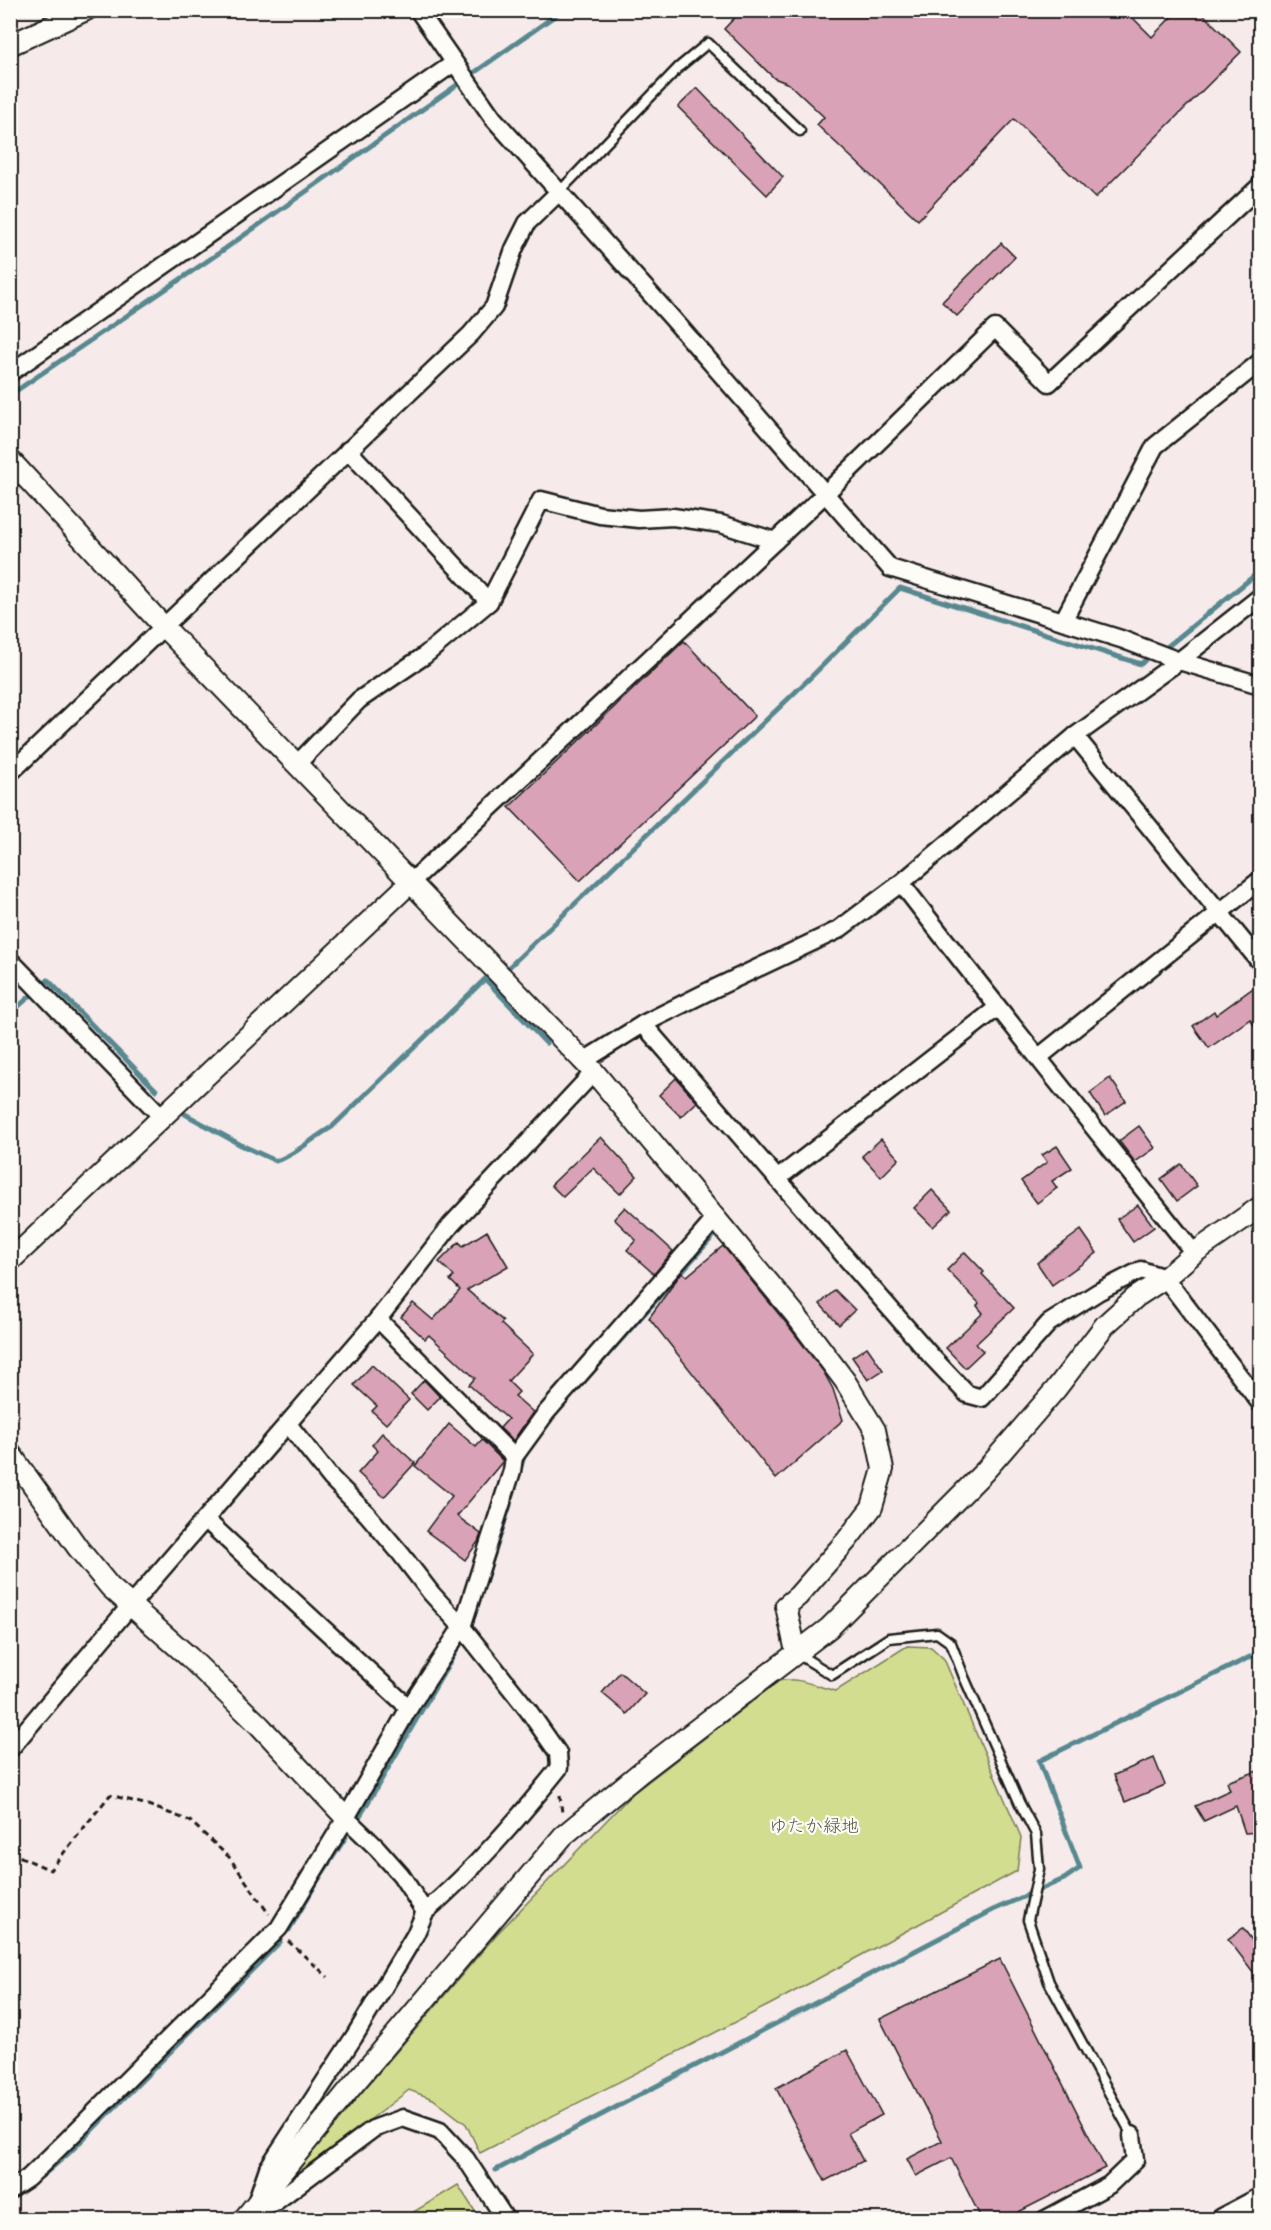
<svg xmlns="http://www.w3.org/2000/svg" width="1271" height="2230" font-family="'Playpen Sans','Klee One',sans-serif">
<rect width="100%" height="100%" fill="#f6eaea"/>
<filter id="ink" filterUnits="userSpaceOnUse"><feTurbulence type="fractalNoise" baseFrequency=".0167" numOctaves="2"/><feDisplacementMap in="SourceGraphic" scale="12" xChannelSelector="R" yChannelSelector="G"/><feConvolveMatrix kernelMatrix="1 2 1 2 8 2 1 2 1" color-interpolation-filters="sRGB"/></filter>
<g filter="url(#ink)">
<g fill="#d2dd90" stroke="#777c56" stroke-width="1.5">
<path d="M907,1646L931,1647L944,1659L1021,1837L1017,1871L771,2004L480,2153L466,2124L433,2099L409,2090L354,2132L288,2179L496,1935L632,1794L779,1681C798,1676 817,1687 836,1691Z"/>
<path d="M458,2185L480,2219H402Z"/>
</g>
<g fill="none" stroke-linecap="round" stroke-linejoin="round">
<g stroke="#58888f" stroke-width="5">
<path d="M10,395L219,253L563,10"/>
<path d="M1168,646L1260,571"/>
<path d="M507,969L812,676L900,588L1141,664L1145,660"/>
<path d="M10,1014L48,980L156,1090"/>
<path d="M185,1114L241,1145L276,1161C297,1154 312,1138 332,1127L485,979L546,1043"/>
<path d="M572,1395L716,1233"/>
<path d="M519,1473L525,1453"/>
<path d="M474,1616L510,1505"/>
<path d="M360,1816L461,1643"/>
<path d="M289,1930L318,1880L346,1837"/>
<path d="M496,2170L993,1910L1064,1879L1080,1868L1039,1761L1260,1652"/>
<path d="M42,2176L70,2152L280,1942"/>
</g>
</g>
<g fill="#d9a2b7" stroke="#1c1c1c" stroke-width="1.5">
<path d="M742,10H1125L1152,37L1178,10H1199L1241,52L1095,198L1014,119L918,220L817,125L824,117L789,84L774,78L724,29Z"/>
<path d="M697,88L783,177L767,195L678,107Z"/>
<path d="M1001,243L1015,257L957,316L942,302Z"/>
<path d="M684,641L755,716L580,881L509,807Z"/>
<path d="M1260,983V1034L1250,1019L1209,1048L1193,1026L1214,1011L1216,1015Z"/>
<path d="M676,1078L697,1102L681,1117L659,1095Z"/>
<path d="M1110,1078L1126,1101L1105,1116L1090,1093Z"/>
<path d="M1139,1126L1155,1148L1135,1162L1119,1141Z"/>
<path d="M601,1137L637,1176L620,1194L593,1168L563,1197L551,1185Z"/>
<path d="M881,1139L899,1159L881,1177L862,1156Z"/>
<path d="M1057,1146L1072,1168L1052,1181L1057,1188L1037,1203L1021,1181L1047,1162L1042,1155Z"/>
<path d="M1181,1164L1197,1186L1177,1201L1161,1179Z"/>
<path d="M932,1190L951,1210L933,1227L914,1208Z"/>
<path d="M1138,1205L1154,1227L1133,1242L1117,1219Z"/>
<path d="M625,1207L673,1251L654,1274L627,1250L636,1240L614,1219Z"/>
<path d="M1081,1230L1097,1253L1052,1285L1037,1263Z"/>
<path d="M487,1231L508,1266L467,1290L503,1321L501,1324L533,1354L508,1381L519,1392L515,1396L533,1412L513,1441L500,1428L508,1419L469,1385L475,1378L429,1335L425,1339L401,1317L413,1303L433,1320L460,1290L450,1280L454,1276L439,1262L459,1242L463,1246Z"/>
<path d="M723,1246L787,1324L823,1371L833,1389L843,1420L776,1479L649,1318L682,1272L687,1276Z"/>
<path d="M965,1252L984,1272L982,1274L1014,1308L976,1344L983,1351L965,1368L946,1348L983,1313L977,1306L979,1303L947,1270Z"/>
<path d="M835,1290L855,1310L839,1325L820,1304Z"/>
<path d="M867,1347L883,1370L868,1380L852,1357Z"/>
<path d="M372,1365L409,1400L386,1424L372,1411L377,1406L354,1385Z"/>
<path d="M424,1380L440,1397L427,1410L411,1394Z"/>
<path d="M449,1424L476,1447L482,1440L503,1461L457,1516L481,1534L478,1542L465,1560L426,1531L452,1496L415,1466Z"/>
<path d="M382,1433L415,1463L384,1497L358,1473L378,1451L372,1445Z"/>
<path d="M620,1672L645,1694L627,1714L602,1693Z"/>
<path d="M1154,1758L1165,1785L1125,1802L1114,1775Z"/>
<path d="M1260,1770V1832L1245,1833L1236,1806L1204,1821L1195,1806L1230,1790L1227,1782Z"/>
<path d="M1243,1928L1260,1951V1981L1228,1939Z"/>
<path d="M1000,1959L1105,2168L1003,2220H982L951,2158L916,2176L907,2159L942,2141L880,2019Z"/>
<path d="M847,2050L882,2115L848,2133L863,2161L825,2181L776,2088Z"/>
</g>
<g fill="none" stroke-linecap="round" stroke-linejoin="round">
<defs>
<g id="service">
<path d="M559,192L679,67L708,43L800,131"/>
<path d="M796,1653L832,1675L889,1638L937,1633L951,1643L964,1677L1020,1804L1036,1834L1039,1869L1028,1920L1049,1982L1132,2135"/>
</g>
<g id="minor">
<path d="M418,10L493,118L672,318L890,568L1063,621L1121,639L1179,661L1260,685"/>
<path d="M10,373L454,63"/>
<path d="M348,450L489,602"/>
<path d="M1063,621L1155,446L1260,362"/>
<path d="M1075,736L1260,962"/>
<path d="M297,764L359,700L424,656L489,602L541,500L600,515L639,519L673,517L721,524L775,541"/>
<path d="M10,773L471,334L494,307L514,249L527,223L559,192"/>
<path d="M411,882L825,494L995,328L1049,383L1260,186"/>
<path d="M901,883C997,1008 1096,1130 1194,1253"/>
<path d="M10,960L161,1116"/>
<path d="M643,1024L932,1357L967,1394L982,1398L1049,1323L1098,1292L1141,1270L1165,1278L1260,1403"/>
<path d="M1039,1057L1260,880"/>
<path d="M582,1062L643,1024L707,992L838,930L901,883L1075,736L1179,661L1260,597"/>
<path d="M777,1179L997,1008"/>
<path d="M378,1319L514,1457"/>
<path d="M288,1424L331,1478L367,1514L401,1554L431,1593L462,1627L528,1710L558,1753L559,1768C518,1819 475,1869 425,1912"/>
<path d="M206,1520L409,1708"/>
<path d="M10,1749L130,1606L378,1319L451,1225L594,1072"/>
<path d="M10,2190L28,2178L66,2141L279,1928L346,1818L409,1708L462,1627L512,1471L514,1457L546,1413L716,1218"/>
<path d="M258,2197L268,2168L354,2037L415,1935L425,1912L401,1875L377,1848L346,1818"/>
<path d="M253,2209L275,2202L373,2129L403,2118L440,2131L466,2159L506,2220"/>
<path d="M1044,2220L1109,2185L1135,2160L1132,2135"/>
</g>
<g id="tertiary">
<path d="M10,45L86,10"/>
<path d="M10,460L163,626L594,1072L794,1313L845,1381L875,1430L883,1469L872,1507L847,1540L798,1596L786,1606L796,1652"/>
<path d="M10,1261L411,882"/>
<path d="M10,1453L78,1548L110,1587L189,1657L260,1726L346,1818"/>
<path d="M243,2220L353,2085L563,1836L641,1772L829,1628L985,1471L1056,1389L1105,1325L1136,1297L1165,1278L1194,1253L1260,1207"/>
</g>
<path id="secondary" d="M1222,2220L1260,2200"/>
</defs>
<use href="#service" stroke="#1c1c1c" stroke-width="13"/>
<use href="#minor" stroke="#1c1c1c" stroke-width="21"/>
<use href="#tertiary" stroke="#1c1c1c" stroke-width="24"/>
<use href="#secondary" stroke="#1c1c1c" stroke-width="27"/>
<g stroke="#1c1c1c" stroke-width="3" stroke-dasharray="6 4.5" stroke-linecap="butt">
<path d="M560,1795L562,1813"/>
<path d="M10,1852L50,1870L110,1795L148,1805L190,1821L229,1857L269,1914"/>
<path d="M288,1941L328,1977"/>
<path d="M11,2206L19,2220"/>
</g>
<use href="#service" stroke="#fdfcf7" stroke-width="8"/>
<use href="#minor" stroke="#fdfcf7" stroke-width="16"/>
<use href="#tertiary" stroke="#fdfcf7" stroke-width="20"/>
<use href="#secondary" stroke="#fdfcf7" stroke-width="22"/>
</g>
</g>
<g text-anchor="middle" stroke-width="4.5" stroke-linejoin="round" paint-order="stroke">
<g font-size="18" fill="#53563f" stroke="#fdfcf7">
<text x="814" y="1832">ゆたか緑地</text>
</g>
</g>
<rect width="1271" height="2230" fill="none" stroke="#fdfcf7" stroke-width="36"/>
<rect x="18" y="18" width="1235" height="2194" fill="none" stroke="#1c1c1c" stroke-width="2" filter="url(#ink)"/>
</svg>
